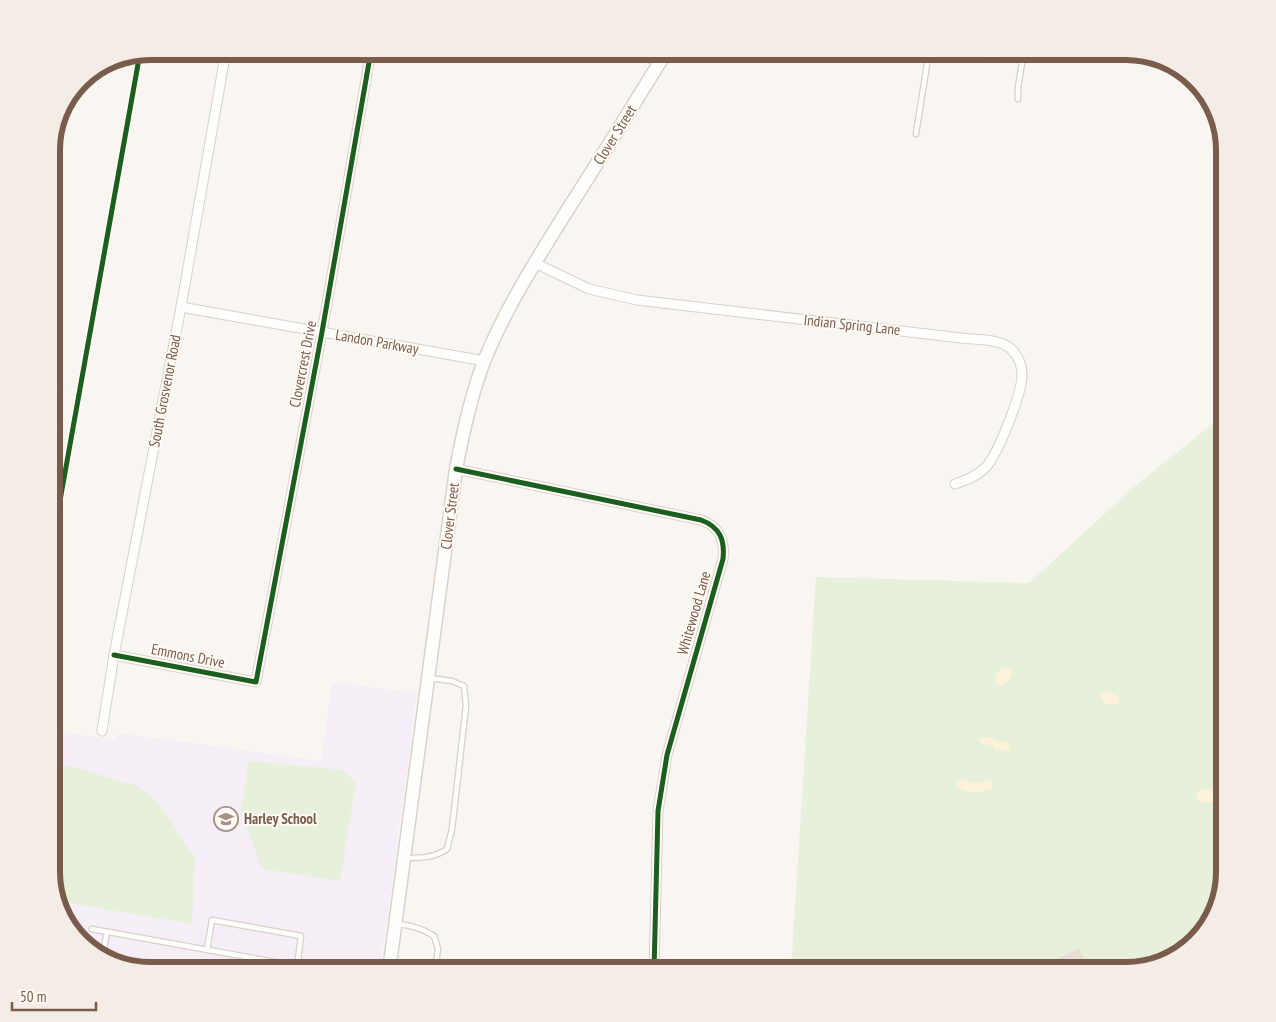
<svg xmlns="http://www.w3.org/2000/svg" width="1276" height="1022" font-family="'PT Sans Narrow',sans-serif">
<rect width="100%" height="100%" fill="#f9f5f0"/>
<path fill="#f6eef6" d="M332,682L417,693L380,971H150L85,946L62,916L51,878V731L116,740L119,733L321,761Z"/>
<g fill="#e7f0db">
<path d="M963,51H995L994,64L962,60Z"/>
<path d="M1225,414V872L1200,937L1169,961L1126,971H791L816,577L1029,583L1135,486Z"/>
<path d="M52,761L138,786L161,806L195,858L192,924L58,901L51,878Z"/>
<path d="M249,761L344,770L356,783L340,881L262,869L241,810Z"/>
</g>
<g fill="#fbf2d9">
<path d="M1004,668L1011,669L1012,673L1008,682L1001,686L994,683L997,673Z"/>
<path d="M1108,692L1118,696L1120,700L1117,704H1107L1101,701V694Z"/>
<path d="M991,737L1000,741L1009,743L1011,746L1009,751L999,749L995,750L992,744L984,746L980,742V738Z"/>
<path d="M957,779L977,783L989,780L994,787C981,794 969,794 957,786Z"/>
<path d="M1205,788L1219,794L1225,792V809L1216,801L1204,803L1196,799L1198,791Z"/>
</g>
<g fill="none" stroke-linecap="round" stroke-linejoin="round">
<path stroke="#d0e8ea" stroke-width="3" d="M1190,75L1201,89"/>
</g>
<g fill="#e6ded7">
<path d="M1079,949L1089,971H1062L1057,959Z"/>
<path d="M123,956L181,966V971H150L122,960Z"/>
</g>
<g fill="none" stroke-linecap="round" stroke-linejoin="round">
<defs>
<g id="service">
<path d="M1018,99V87L1024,51"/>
<path d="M916,134L929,51"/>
<path d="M406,858C421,858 434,858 447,849L452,829L466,706L464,686L452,681L429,678"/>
<path d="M396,924C411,925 422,928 434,936L438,949L435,971"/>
<path d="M92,929L297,966L303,971"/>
<path d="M207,949L212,920L301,936L297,966"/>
<path d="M103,953L107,932"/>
</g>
<g id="minor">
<path d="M635,51L660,63"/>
<path d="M535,263L589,289L637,300L961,338C976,340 1001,338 1012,350C1019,357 1022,366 1022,375C1022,393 998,455 985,468C977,476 966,480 955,484"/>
<path d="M181,307L485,361"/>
<path d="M456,469L701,520C720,527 725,540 723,559L667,755L658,811L654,971"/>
<path d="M114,655L256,682L322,332L371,51"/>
<path d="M102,731L114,655L181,307L226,51"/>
</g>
<path id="secondary" d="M389,971L456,469C463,432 471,394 485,359C507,305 539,256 570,206C603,155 634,103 667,51"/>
</defs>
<use href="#service" stroke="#d7d1cb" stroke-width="7"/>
<use href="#minor" stroke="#d7d1cb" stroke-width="11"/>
<use href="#secondary" stroke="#d9d2cb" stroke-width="15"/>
<use href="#service" stroke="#fefefd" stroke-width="4.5"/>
<use href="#minor" stroke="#fefefd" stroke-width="9"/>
<use href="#secondary" stroke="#fefefd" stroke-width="12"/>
<defs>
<g id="cycleway">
<path d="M456,469L701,520C720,527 725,540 723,559L667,755L658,811L654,971"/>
<path d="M51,551L140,53"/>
<path d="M114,655L256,682L322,332L371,51"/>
</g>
</defs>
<use href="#cycleway" stroke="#fffaf3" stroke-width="8"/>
<use href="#cycleway" stroke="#1b5e20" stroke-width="5"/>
</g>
<defs>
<symbol id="school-ring" viewBox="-11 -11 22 22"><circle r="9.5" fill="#fffaf3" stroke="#a69286" stroke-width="1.5"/><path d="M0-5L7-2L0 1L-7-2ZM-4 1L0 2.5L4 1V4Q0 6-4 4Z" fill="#a69286"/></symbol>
</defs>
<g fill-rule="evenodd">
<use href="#school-ring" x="212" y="805" width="28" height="28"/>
</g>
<g text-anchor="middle" stroke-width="4" stroke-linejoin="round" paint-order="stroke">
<g font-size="15" fill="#7a5c4d" stroke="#fffaf3">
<text transform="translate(615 135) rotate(-58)" y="5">Clover Street</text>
<text transform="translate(852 325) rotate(6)" y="5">Indian Spring Lane</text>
<text transform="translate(377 342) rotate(10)" y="5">Landon Parkway</text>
<text transform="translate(303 364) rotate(-79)" y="5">Clovercrest Drive</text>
<text transform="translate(165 391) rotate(-79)" y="5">South Grosvenor Road</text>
<text transform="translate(450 516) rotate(-83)" y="5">Clover Street</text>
<text transform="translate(694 613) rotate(-74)" y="5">Whitewood Lane</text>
<text transform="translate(188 656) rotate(11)" y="5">Emmons Drive</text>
</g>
<g font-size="15" font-weight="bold" fill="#7a5c4d" stroke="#fffaf3" text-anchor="start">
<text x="244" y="824">Harley School</text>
</g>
</g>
<path d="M0 0H1276V1022H0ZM150 60H1126A90 90 0 0 1 1216 150V872A90 90 0 0 1 1126 962H150A90 90 0 0 1 60 872V150A90 90 0 0 1 150 60Z" fill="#f4ede6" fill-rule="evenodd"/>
<path fill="none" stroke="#7a5c4d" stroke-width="6" d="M150 60H1126A90 90 0 0 1 1216 150V872A90 90 0 0 1 1126 962H150A90 90 0 0 1 60 872V150A90 90 0 0 1 150 60Z"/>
<path d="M12 1002v8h84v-8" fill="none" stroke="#7a5c4d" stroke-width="2.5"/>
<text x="20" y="1002" font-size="15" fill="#7a5c4d" stroke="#fffaf3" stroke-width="4" paint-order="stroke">50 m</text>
</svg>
